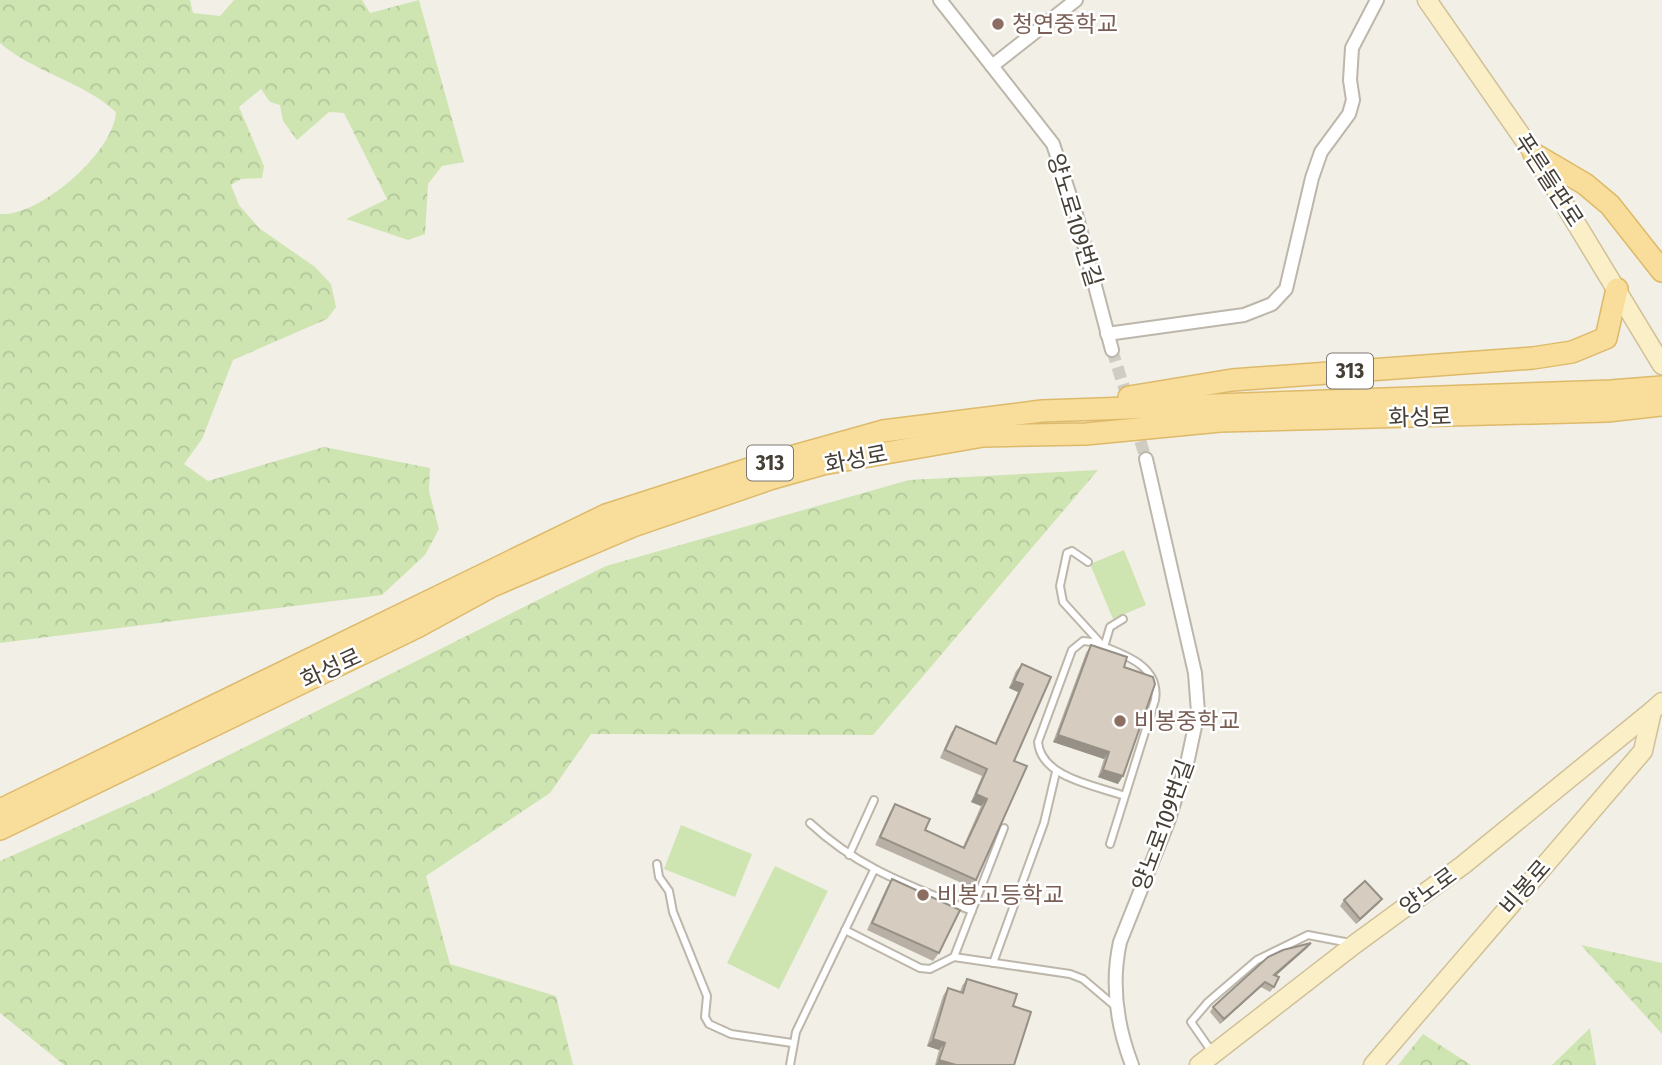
<svg xmlns="http://www.w3.org/2000/svg" width="1662" height="1065" font-family="'Fira Sans Condensed','Noto Sans KR',sans-serif">
<defs>
<pattern id="forest-crowns" width="20" height="18" patternUnits="userSpaceOnUse" patternTransform="scale(1.75)"><rect width="20" height="18" fill="#cee5b2"/><path d="M2 6a3 3 0 1 1 6 0M12 15a3 3 0 1 1 6 0" fill="none" stroke="#b2c69a"/></pattern>
</defs>
<rect width="100%" height="100%" fill="#f2efe7"/>
<g fill="url(#forest-crowns)">
<path d="M0,0H190L193,13L220,16L234,0H362L370,13L419,0L464,162L442,166L428,184L425,234L408,240L346,219L387,199L344,113L329,112L297,140L283,121L280,105L270,102L261,89L239,107L264,166L262,178L241,179L231,185L239,205L259,228L315,267L331,284L336,307L327,319L233,360L202,439L184,464L208,481L324,447L430,468L429,491L439,529L425,555L382,595L0,643V214C40,217 114,152 116,112C82,81 33,72 0,43Z"/>
<path d="M1098,470L873,735L591,734L550,793L426,876L450,964L556,996L573,1065H64L0,1013V861L151,794L606,566L909,480Z"/>
<path d="M1581,945L1662,963V1034Z"/>
<path d="M1590,1028L1596,1065H1552Z"/>
<path d="M1423,1034L1471,1065H1398Z"/>
</g>
<g fill="#cee5b2">
<path d="M1124,550L1146,605L1113,619L1090,564Z"/>
<path d="M681,825L752,854L735,897L664,869Z"/>
<path d="M775,866L828,891L779,989L727,963Z"/>
</g>
<g fill="none" stroke-linecap="round" stroke-linejoin="round">
<g stroke="#cfccc4" stroke-width="12" stroke-dasharray="12 6" stroke-linecap="butt">
<path d="M1112,350L1129,403"/>
<path d="M1135,424L1146,459"/>
</g>
<defs>
<g id="lane">
<path d="M1088,562L1072,551L1067,553L1060,586L1063,602L1104,647L1110,627L1123,619"/>
<path d="M810,823C859,869 911,886 972,911"/>
<path d="M1110,844L1155,700C1161,663 1118,653 1092,642L1083,641L1072,650L1038,742C1041,778 1097,786 1125,796"/>
<path d="M849,855L874,800"/>
<path d="M657,864L659,877L669,891L673,912L707,996L705,1017L709,1024L731,1034L792,1043"/>
<path d="M845,930L920,968L930,969L954,957L1070,974L1083,979L1116,1007"/>
<path d="M954,957L1004,828"/>
<path d="M993,963L1044,823L1056,772"/>
<path d="M1212,1052L1191,1022L1208,1002L1257,960L1308,935L1350,943"/>
<path d="M790,1065L796,1032L874,870"/>
</g>
<g id="street">
<path d="M940,0L992,66L1076,0"/>
<path d="M992,66L1053,144L1076,214L1112,350"/>
<path d="M1107,334L1244,315L1272,304L1286,289L1312,178L1321,152L1349,114L1353,100L1350,80L1352,48L1377,0"/>
<path d="M1132,1065C1117,1026 1111,983 1120,942L1168,822L1188,759L1198,712L1195,673L1146,459"/>
</g>
<g id="secondary">
<path d="M1427,0L1534,154L1662,365"/>
<path d="M1199,1065L1355,944L1463,865L1652,711"/>
<path d="M1373,1065L1643,751L1652,711L1662,702"/>
</g>
<g id="primary">
<path d="M1534,154L1585,184L1610,205L1662,271"/>
<path d="M1129,397L1232,380L1533,358L1572,352L1606,338L1617,289"/>
<path d="M0,810L606,515L758,466L883,431L1042,411L1611,391L1662,387"/>
<path d="M0,829L417,627L492,586L633,526L770,479L823,464L983,436L1086,434L1220,421L1607,411L1662,405"/>
</g>
</defs>
<use href="#lane" stroke="#bdb6aa" stroke-width="10"/>
<use href="#street" stroke="#bdb6aa" stroke-width="16"/>
<use href="#secondary" stroke="#d0c198" stroke-width="21"/>
<use href="#primary" stroke="#ddba6a" stroke-width="24"/>
<use href="#lane" stroke="#fff" stroke-width="6"/>
<use href="#street" stroke="#fff" stroke-width="12"/>
<use href="#secondary" stroke="#fbefc8" stroke-width="18"/>
<use href="#primary" stroke="#f9dd9a" stroke-width="21"/>
</g>
<g fill="#b8b0a5">
<path d="M1091,645L1124,667L1118,784L1098,777L1104,759L1053,742L1086,653Z"/>
<path d="M1022,664L1051,677L1014,761L976,880L971,887L875,845L890,812L895,804L925,830L963,847L981,806L971,802L982,776L940,758L951,733L956,726L995,743L1018,692L1009,688L1016,671Z"/>
<path d="M892,879L939,953L933,961L867,930L887,887Z"/>
<path d="M1382,899L1378,904L1356,924L1340,906L1344,900Z"/>
<path d="M1311,943L1307,948L1276,975L1274,987L1270,992L1261,987L1220,1024L1210,1012L1213,1007Z"/>
<path d="M967,979L1013,1006L1014,1065H935L939,1050L927,1046L943,996L948,988L960,992L962,986Z"/>
</g>
<g fill="#969086">
<path d="M1014,681L1023,684L1018,692L1009,688Z"/>
<path d="M1058,735L1109,752L1104,759L1053,742Z"/>
<path d="M1103,770L1123,776L1118,784L1098,777Z"/>
<path d="M976,794L987,799L981,806L971,802Z"/>
<path d="M1382,899L1378,904L1356,924L1360,919Z"/>
<path d="M1311,943L1307,948L1271,980L1274,975Z"/>
<path d="M1265,982L1261,987L1220,1024L1224,1019Z"/>
<path d="M933,1039L945,1043L939,1050L927,1046Z"/>
<path d="M939,1060L956,1065H936Z"/>
</g>
<g fill="#d6cdc0" stroke="#969086" stroke-width="2">
<path d="M1091,645L1127,657L1124,667L1153,677L1155,684L1123,776L1103,770L1109,752L1058,735Z"/>
<path d="M1022,664L1051,677L1014,761L1027,766L976,880L880,837L895,804L930,819L925,830L964,848L987,799L976,794L987,769L945,750L956,726L996,744L1023,684L1014,681Z"/>
<path d="M892,879L960,910L939,953L872,923Z"/>
<path d="M1365,881L1382,899L1360,919L1344,900Z"/>
<path d="M1311,943L1274,975L1279,977L1274,987L1265,982L1224,1019L1213,1007L1268,957L1283,950Z"/>
<path d="M967,979L1017,994L1013,1006L1031,1012L1014,1065H956L939,1060L945,1043L933,1039L948,988L963,993Z"/>
</g>
<g fill="#8d6e63" stroke="#fff" stroke-width="2.5">
<circle cx="998" cy="24" r="7"/>
<circle cx="1120" cy="721" r="7"/>
<circle cx="923" cy="895" r="7"/>
</g>
<g text-anchor="middle" stroke-width="5" stroke-linejoin="round" paint-order="stroke">
<g fill="#fff" stroke="#7d7972" stroke-width="2">
<rect x="1327" y="353.5" width="46" height="35" rx="5"/>
<rect x="747" y="445.5" width="46" height="35" rx="5"/>
</g>
<g font-size="21" font-weight="bold" fill="#453f36">
<text x="1350" y="378">313</text>
<text x="770" y="470">313</text>
</g>
<g font-size="23" fill="#785e54" stroke="#fff" text-anchor="start">
<text x="1012" y="32">청연중학교</text>
<text x="1134" y="729">비봉중학교</text>
<text x="937" y="903">비봉고등학교</text>
</g>
<g font-size="23" fill="#453f36" stroke="#fff">
<text transform="translate(1549 180) rotate(57)" y="8">푸른들판로</text>
<text transform="translate(1075 220) rotate(73)" y="8">양노로109번길</text>
<text transform="translate(1420 417) rotate(-2)" y="8">화성로</text>
<text transform="translate(856 459) rotate(-11)" y="8">화성로</text>
<text transform="translate(331 668) rotate(-25)" y="8">화성로</text>
<text transform="translate(1163 825) rotate(-70)" y="8">양노로109번길</text>
<text transform="translate(1525 887) rotate(-49)" y="8">비봉로</text>
<text transform="translate(1428 891) rotate(-36)" y="8">양노로</text>
</g>
</g>
</svg>
